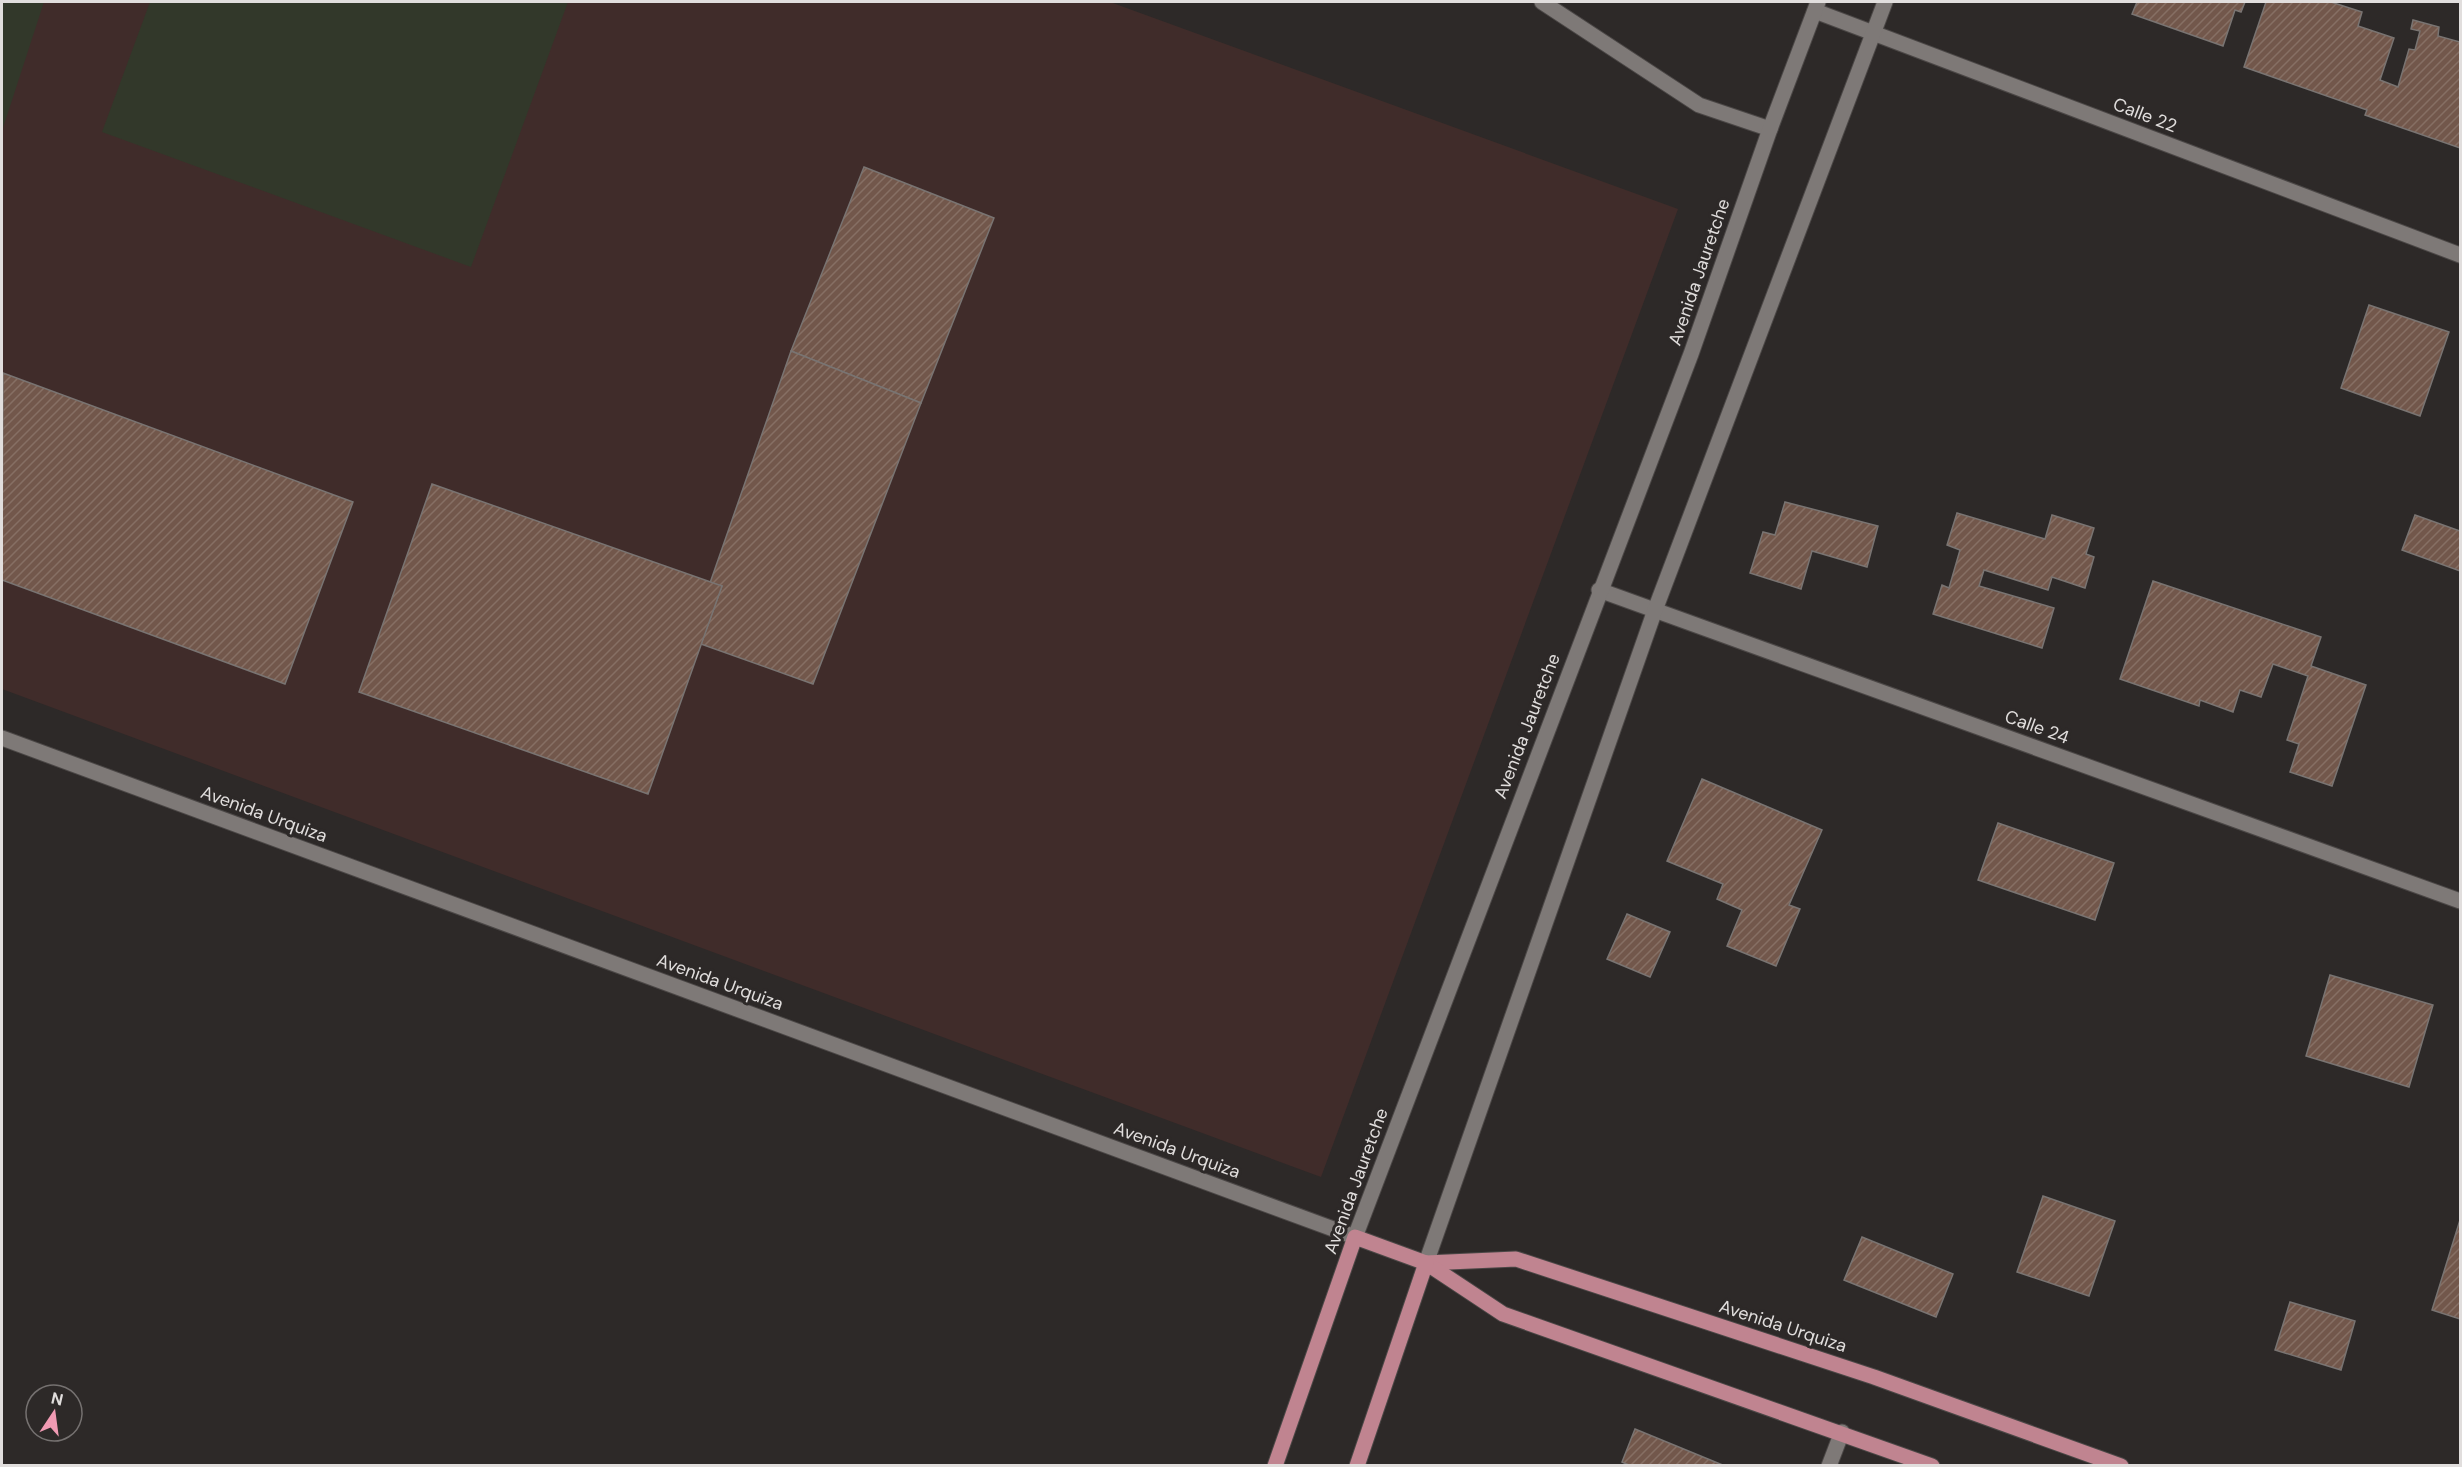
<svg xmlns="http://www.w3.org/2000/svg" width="2462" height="1467" font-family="'DM Sans',sans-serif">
<defs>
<pattern id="building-hatch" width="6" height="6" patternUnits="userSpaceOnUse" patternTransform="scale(1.5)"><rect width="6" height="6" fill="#72574b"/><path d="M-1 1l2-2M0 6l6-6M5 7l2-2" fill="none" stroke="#866f64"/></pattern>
</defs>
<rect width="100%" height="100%" fill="#2d2928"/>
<path fill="#402c2a" d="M2,2H1110L1678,209L1321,1177L2,689Z"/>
<g fill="#32382a">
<path d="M2,2H44L2,131Z"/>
<path d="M150,2H568L471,267L102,132Z"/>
</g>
<g fill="url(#building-hatch)" stroke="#797472" stroke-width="1.5">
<path d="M2137,2H2245L2241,12L2235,10L2223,46L2132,14Z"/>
<path d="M2266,2H2331L2362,12L2358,26L2394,38L2380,80L2398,87L2409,49L2415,50L2420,31L2411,29L2413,20L2439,27L2438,36L2460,42V148L2365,115L2367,110L2244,67Z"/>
<path d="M864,167L994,218L921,403L791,351Z"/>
<path d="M2369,305L2449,332L2420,416L2341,388Z"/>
<path d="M791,351L921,403L813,684L701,644L722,586L710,583Z"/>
<path d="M3,373L353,502L285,684L2,580Z"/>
<path d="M432,484L722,586L648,794L359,692Z"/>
<path d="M1785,502L1878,526L1867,567L1812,551L1801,589L1750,573L1763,532L1775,535Z"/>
<path d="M1957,513L2045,539L2052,515L2094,528L2086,554L2094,557L2085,588L2052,577L2048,590L1984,570L1979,586L2054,608L2042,648L1933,614L1942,585L1949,588L1960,550L1947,545Z"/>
<path d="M2415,515L2460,531V571L2402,550Z"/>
<path d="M2153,581L2321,637L2311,666L2366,685L2332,786L2290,772L2299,744L2287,740L2308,676L2273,664L2261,697L2240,690L2233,712L2200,700L2199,706L2120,679Z"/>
<path d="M1702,779L1822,830L1789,905L1800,909L1776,966L1727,946L1742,910L1717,899L1723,884L1667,861Z"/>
<path d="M1998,823L2114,863L2095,920L1978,880Z"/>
<path d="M1627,914L1670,932L1650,977L1607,959Z"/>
<path d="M2330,975L2433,1005L2409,1087L2306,1056Z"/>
<path d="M2043,1196L2115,1221L2089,1296L2017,1272Z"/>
<path d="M2460,1220V1319L2432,1310Z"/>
<path d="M1862,1237L1953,1274L1936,1317L1844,1280Z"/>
<path d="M2290,1302L2355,1321L2341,1370L2275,1350Z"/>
<path d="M1635,1429L1725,1466H1631L1622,1462Z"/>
</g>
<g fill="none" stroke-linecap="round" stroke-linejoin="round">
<defs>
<path id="lane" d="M1542,2L1699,105L1770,129"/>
<g id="street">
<path d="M1815,11L2460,255"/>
<path d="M1599,590L2460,901"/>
<path d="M1829,1466L1842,1432"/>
</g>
<g id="secondary">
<path d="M2,738L1355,1237L1691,354L1770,129L1818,2"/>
<path d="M1426,1263L1655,610L1885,2"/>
</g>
<g id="primary">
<path d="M1426,1263L1516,1259L1874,1377L2121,1466"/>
<path d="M1275,1466L1355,1237L1426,1263L1503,1314L1932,1466"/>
<path d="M1357,1466L1426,1263"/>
</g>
</defs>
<use href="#lane" stroke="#4b4746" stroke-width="17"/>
<use href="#street" stroke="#4b4746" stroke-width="17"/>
<use href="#secondary" stroke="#4b4746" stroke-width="17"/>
<use href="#primary" stroke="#4b4746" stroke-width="17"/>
<use href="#lane" stroke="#7e7977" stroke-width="15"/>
<use href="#street" stroke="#7e7977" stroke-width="15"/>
<use href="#secondary" stroke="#7e7977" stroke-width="15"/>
<use href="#primary" stroke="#c08490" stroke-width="15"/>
</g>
<g text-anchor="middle" stroke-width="6" stroke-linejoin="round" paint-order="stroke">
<g font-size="18" fill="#e1dedd" stroke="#2d2928">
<text transform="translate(2145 115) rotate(21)" y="6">Calle 22</text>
<text transform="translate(1699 272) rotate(-71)" y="6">Avenida Jauretche</text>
<text transform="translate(1527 726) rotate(-69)" y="6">Avenida Jauretche</text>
<text transform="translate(2037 727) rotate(20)" y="6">Calle 24</text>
<text transform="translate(264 814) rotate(20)" y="6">Avenida Urquiza</text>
<text transform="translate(720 982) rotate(20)" y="6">Avenida Urquiza</text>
<text transform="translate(1177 1150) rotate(20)" y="6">Avenida Urquiza</text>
<text transform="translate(1356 1181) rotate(-70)" y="6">Avenida Jauretche</text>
<text transform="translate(1783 1326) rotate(18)" y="6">Avenida Urquiza</text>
</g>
</g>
<rect width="2462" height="1467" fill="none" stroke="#e1dedd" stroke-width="6"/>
<g transform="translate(54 1413) rotate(13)"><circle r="28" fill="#2d2928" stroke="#757170" stroke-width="1.5"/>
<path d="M0-4.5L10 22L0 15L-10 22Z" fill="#f19ab3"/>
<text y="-9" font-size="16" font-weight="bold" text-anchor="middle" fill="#e1dedd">N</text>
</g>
</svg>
